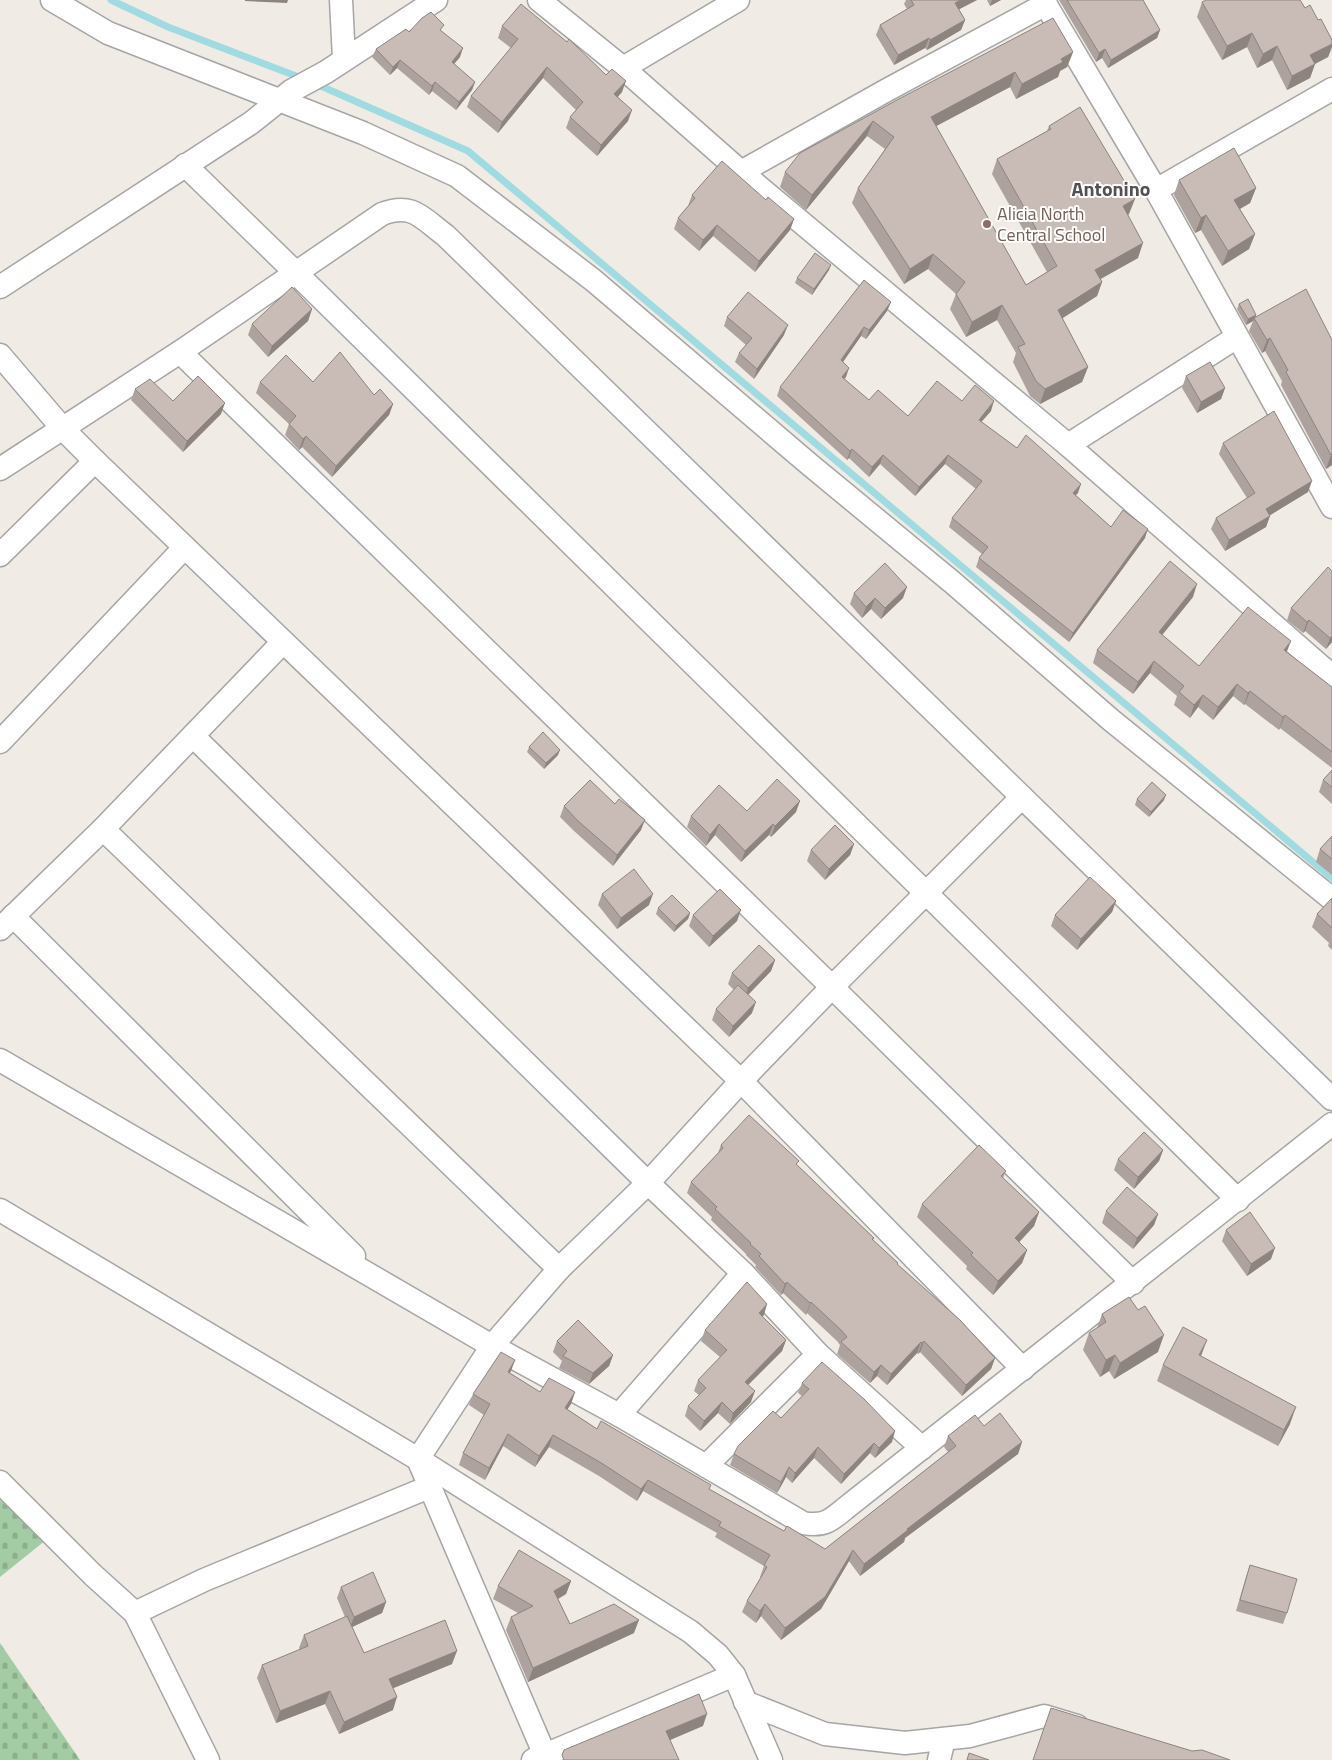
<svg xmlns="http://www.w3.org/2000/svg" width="1332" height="1760" font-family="'Titillium Web',sans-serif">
<defs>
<pattern id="cemetery-stones" width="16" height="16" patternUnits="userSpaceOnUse" patternTransform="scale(1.25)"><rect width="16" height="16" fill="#a3cba4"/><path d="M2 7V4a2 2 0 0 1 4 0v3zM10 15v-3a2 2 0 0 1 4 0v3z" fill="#8cae8d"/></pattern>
</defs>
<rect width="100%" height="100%" fill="#f0ebe4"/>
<g fill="url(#cemetery-stones)">
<path d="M0,1500L46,1540L0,1577Z"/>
<path d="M0,1643L80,1760H0Z"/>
</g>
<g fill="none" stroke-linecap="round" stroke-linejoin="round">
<g stroke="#a1dbe2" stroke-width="7">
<path d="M111,0L168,27L304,79"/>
<path d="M314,83L468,151L1332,878"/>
</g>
<defs>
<g id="minor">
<path d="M52,0L108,33L363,133L457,176L593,280L809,464L952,582L1111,720L1332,899"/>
<path d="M341,0L344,59"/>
<path d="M539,0L623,68L741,172L1068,445L1332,676"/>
<path d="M1043,0L1156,190L1332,507"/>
<path d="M623,68L738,0"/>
<path d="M185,165L296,273L1238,1200"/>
<path d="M741,172L887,90L1046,4"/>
<path d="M1156,190L1332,89"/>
<path d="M0,287L251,123L291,91L326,72L436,0"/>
<path d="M180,352L832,987L1133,1283"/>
<path d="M0,355L63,429L95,461L741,1081L1023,1369"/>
<path d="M1068,445L1237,337"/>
<path d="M0,469L180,352L382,214C412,202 422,218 445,235L1332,1099"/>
<path d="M0,555L95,461"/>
<path d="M193,736L648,1183L743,1273L818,1354L922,1448"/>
<path d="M0,742L184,548"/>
<path d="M103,829L559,1269"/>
<path d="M13,916L354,1256"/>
<path d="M0,929L103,829L283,642"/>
<path d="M0,1060L492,1346L619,1415L803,1523C825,1527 831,1520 847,1507L1332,1124"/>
<path d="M0,1210L418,1459L691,1632L718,1655L734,1675L771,1760"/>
<path d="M619,1415L743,1273"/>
<path d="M706,1466L818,1354"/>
<path d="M0,1482L93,1575L135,1613L208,1760"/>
<path d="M135,1613L204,1580L429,1487"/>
<path d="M745,1702L825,1734L905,1743L970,1736L1044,1716L1077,1726"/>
<path d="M533,1760L734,1675"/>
<path d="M547,1760L418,1459L492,1346L559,1269L648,1183L741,1081L832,987L1022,797"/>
<path d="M939,1760L944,1739"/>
</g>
</defs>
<use href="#minor" stroke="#a6a6a6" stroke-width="25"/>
<use href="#minor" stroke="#fff" stroke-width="22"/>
</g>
<g fill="#ada29d">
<path d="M906,0H977L959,9L965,20L961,30L927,50L925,48L894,65L876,35L880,25L907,9L904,4Z"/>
<path d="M987,0H1001L990,6Z"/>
<path d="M1059,0H1143L1160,30L1157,38L1108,68L1102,58L1096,62Z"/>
<path d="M1202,2L1305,8L1318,20L1332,40V47L1328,57L1315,64L1310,78L1287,90L1272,60L1257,68L1247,47L1222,60L1197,17Z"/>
<path d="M502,26L622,92L618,97L628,121L597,156L566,128L570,117L576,110L543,78L498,133L467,107L471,96L511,48L498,38Z"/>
<path d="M442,31L460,57L454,64L475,82L472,90L456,110L432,91L429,95L397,68L390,75L372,57L376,49L409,32Z"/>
<path d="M1073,52L1067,67L1060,71L1058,77L1016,99L1010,87L936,126L1026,285L1047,272L992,174L997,159L1047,131L1049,126L1129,214L1128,215L1138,258L1101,279L1102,282L1097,296L1062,318L1088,367L1082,382L1040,404L1030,396L1013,362L1016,353L997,320L966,337L950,309L956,294L928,269L904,284L852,203L858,188L885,149L867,136L806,210L780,187L785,172L897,100Z"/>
<path d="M1179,180L1256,188L1250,203L1240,209L1255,234L1249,249L1222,266L1201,230L1195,233L1174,195Z"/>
<path d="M692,195L766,200L794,219L790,230L755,272L713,236L699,251L674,229L678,218L688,206Z"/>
<path d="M829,270L812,295L795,283L797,278Z"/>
<path d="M891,302L887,311L866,339L861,336L843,362L846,377L844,379L869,400L908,416L962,401L991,411L981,422L1078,493L1075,495L1111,527L1145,538L1069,642L976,567L979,558L982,554L949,527L952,518L976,489L945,464L915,496L880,464L869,477L849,458L847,460L777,396L780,387Z"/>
<path d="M1239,304L1256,315V317L1332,340V465L1326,469L1281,385L1282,381L1265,351L1262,353L1249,331L1253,321L1246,325L1237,309Z"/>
<path d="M312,309L308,321L268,357L248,335L252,324Z"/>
<path d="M727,317L784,335L754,379L735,362L739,353L746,345L724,326Z"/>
<path d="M1186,376L1225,388L1221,399L1197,413L1182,388Z"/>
<path d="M260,382H313L374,395L393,404L389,415L332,477L302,447L299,450L285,435L289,424L256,393Z"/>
<path d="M135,389L173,401L221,414L183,452L131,400Z"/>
<path d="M1223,443L1308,492L1270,515L1266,527L1225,551L1211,529L1216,518L1247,498L1219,454Z"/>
<path d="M1332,571V642L1326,649L1305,631L1303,633L1287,620L1291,608Z"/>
<path d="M854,593L903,598L881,619L871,609L862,618L850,604Z"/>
<path d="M1193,597L1162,635L1199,666L1287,652L1332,687V768L1280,728L1279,730L1245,704L1244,705L1233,696L1213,720L1198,707L1190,718L1174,705L1177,696L1150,673L1133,694L1093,663L1097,650Z"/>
<path d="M529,747L558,755L544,769L527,752Z"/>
<path d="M1332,770V804L1319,792L1323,780Z"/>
<path d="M1137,799L1164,800L1149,817L1135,805Z"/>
<path d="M564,806L641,830L613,866L573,830L560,817Z"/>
<path d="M747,811L796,812L771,837L769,835L741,862L715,835L706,846L687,827L691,816Z"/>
<path d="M1332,836V875L1316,862L1320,849Z"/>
<path d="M854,844L850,855L825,880L807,861L811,850Z"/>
<path d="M602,894L649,905L617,929L598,905Z"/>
<path d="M1332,898V950L1328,946L1329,943L1312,927L1317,914Z"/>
<path d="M1116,901L1112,912L1077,950L1051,926L1055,915Z"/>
<path d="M658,908L690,913L688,919L674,932L656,914Z"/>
<path d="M693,915L737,921L709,947L689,926Z"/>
<path d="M775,960L771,971L748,995L752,1013L729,1037L712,1020L716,1009L734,990L728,984L732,973Z"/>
<path d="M721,1145L797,1165L874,1238L873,1240L898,1263L897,1265L995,1358L991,1369L962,1396L920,1352L918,1354L917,1353L887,1385L877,1376L870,1383L837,1354L840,1345L837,1341L807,1313L806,1315L783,1293L781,1295L755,1267L756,1265L746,1255V1254L711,1220L712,1217L687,1193L691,1182L718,1153Z"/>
<path d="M1163,1150L1159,1161L1134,1189L1114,1170L1118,1159Z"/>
<path d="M1006,1171L1003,1178L1039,1212L1034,1226L1019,1242L1027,1250L1022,1263L993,1295L966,1269L967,1266L917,1217L922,1204Z"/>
<path d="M1106,1211L1158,1214L1154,1225L1133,1249L1102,1223Z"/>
<path d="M1226,1230L1271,1259L1247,1276L1222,1241Z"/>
<path d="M1102,1314L1158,1352L1114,1379L1109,1371L1100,1377L1083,1350L1089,1333L1097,1328Z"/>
<path d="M764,1315L762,1316L786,1340L782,1351L748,1385L751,1402L730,1424L718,1413L700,1431L685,1416L688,1406L699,1395L694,1391L698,1380L720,1357L701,1341L705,1330Z"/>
<path d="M557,1341L613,1355L609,1366L589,1384L559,1368L562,1361L553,1352Z"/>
<path d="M515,1360L510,1373L540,1392H575L571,1404L567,1409L597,1429L709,1489L784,1531L825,1549L948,1452L944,1447L948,1436L984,1426L1022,1442L1018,1454L905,1538L904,1542L860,1576L849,1561L821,1609L781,1640L761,1616L756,1623L742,1612L747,1601L761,1577H760L764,1566L715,1537L717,1533L643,1491L637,1501L599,1476L549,1447L535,1467L503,1446L485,1480L459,1465L463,1453L484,1415L469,1405L473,1394Z"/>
<path d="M1163,1365L1290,1424L1278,1446L1157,1381Z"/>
<path d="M802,1383L892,1442L875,1458L870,1453L841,1484L814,1458L792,1483L786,1477L777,1493L730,1465L734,1454L781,1418L802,1396L798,1393Z"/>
<path d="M1250,1565L1287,1613L1283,1624L1236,1611L1246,1577Z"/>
<path d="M571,1581L566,1594L558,1599L570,1624L634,1633L528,1682L506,1630L511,1617L518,1613L493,1599L498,1586Z"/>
<path d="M341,1587L386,1602L382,1613L352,1627L364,1653L452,1664L393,1688V1710L339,1734L325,1704L276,1723L257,1678L262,1665L300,1650L299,1648L304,1635L345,1617L337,1598Z"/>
</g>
<g fill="#8d8480">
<path d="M245,0H288L287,3L245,1Z"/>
<path d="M961,0H977L952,13L955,3Z"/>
<path d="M992,0H1001L990,6Z"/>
<path d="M965,20L961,30L927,50L930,40Z"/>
<path d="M1160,30L1157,38L1108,68L1111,60Z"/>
<path d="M1252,33L1247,47L1222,60L1227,46Z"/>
<path d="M929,38L925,48L894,65L898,55Z"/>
<path d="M1332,44V47L1328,57L1305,69L1310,55Z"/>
<path d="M1277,46L1272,60L1257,68L1263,54Z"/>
<path d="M463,48L460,57L448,71L452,62Z"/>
<path d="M1105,49L1102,58L1096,62L1099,53Z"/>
<path d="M1073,52L1067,67L1060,71L1058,77L1016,99L1022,84Z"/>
<path d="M400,60L397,68L390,75L393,67Z"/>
<path d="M1315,64L1310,78L1287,90L1292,76Z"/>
<path d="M547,67L543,78L498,133L502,122Z"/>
<path d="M1015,72L1010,87L925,132L931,117Z"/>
<path d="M626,81L622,92L610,105L614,94Z"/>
<path d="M435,82L432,91L429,95L432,86Z"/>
<path d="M475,82L472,90L456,110L459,102Z"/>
<path d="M632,110L628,121L597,156L601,145Z"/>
<path d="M873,121L867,136L806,210L812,195Z"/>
<path d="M1256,188L1250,203L1229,215L1234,200Z"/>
<path d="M1135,199L1129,214L1117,221L1123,206Z"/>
<path d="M1206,215L1201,230L1195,233L1201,218Z"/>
<path d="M794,219L790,230L755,272L759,261Z"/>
<path d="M717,225L713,236L699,251L703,240Z"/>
<path d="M1255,234L1249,249L1222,266L1228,251Z"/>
<path d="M1143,243L1138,258L1089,285L1095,270Z"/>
<path d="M933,254L928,269L904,284L910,269Z"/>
<path d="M831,265L829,270L812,295L814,289Z"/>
<path d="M1102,282L1097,296L1052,325L1058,310Z"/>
<path d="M891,302L887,311L866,339L869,330Z"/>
<path d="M1002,305L997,320L966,337L972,322Z"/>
<path d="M312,309L308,321L268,357L272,346Z"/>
<path d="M1256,315L1253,321L1246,325L1248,319Z"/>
<path d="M788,325L784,335L754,379L757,369Z"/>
<path d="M864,327L861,336L838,369L841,360Z"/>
<path d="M1270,338L1265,351L1262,353L1267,340Z"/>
<path d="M1088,367L1082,382L1040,404L1045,389Z"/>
<path d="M849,368L846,377L838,386L842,377Z"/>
<path d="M1225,388L1221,399L1197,413L1201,402Z"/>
<path d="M994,401L991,411L975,429L979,420Z"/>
<path d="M225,403L221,414L183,452L187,441Z"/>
<path d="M393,404L389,415L332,477L336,466Z"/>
<path d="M306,436L302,447L299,450L303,439Z"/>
<path d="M852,449L849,458L847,460L850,451Z"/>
<path d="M1332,454V465L1326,469L1331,455Z"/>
<path d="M883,455L880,464L869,477L872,467Z"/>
<path d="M948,455L945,464L915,496L919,487Z"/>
<path d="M1312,481L1308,492L1262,520L1266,509Z"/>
<path d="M1081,484L1078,493L1069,502L1073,493Z"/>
<path d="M1270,516L1266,527L1225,551L1229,540Z"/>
<path d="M1148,529L1145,538L1069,642L1073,633Z"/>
<path d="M1197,584L1193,597L1154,645L1159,632Z"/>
<path d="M907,587L903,598L881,619L885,608Z"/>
<path d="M875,598L871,609L862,618L866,607Z"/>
<path d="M1309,620L1305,631L1303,633L1307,622Z"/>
<path d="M1332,636V642L1326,649L1330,638Z"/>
<path d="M1291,641L1286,654L1284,650Z"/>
<path d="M1154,661L1150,673L1133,694L1138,682Z"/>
<path d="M1237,684L1233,696L1213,720L1218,707Z"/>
<path d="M1250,691L1245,704L1244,705L1248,693Z"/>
<path d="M1203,695L1198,707L1190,718L1194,705Z"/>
<path d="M1285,715L1280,728L1279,730L1283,717Z"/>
<path d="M560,750L558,755L544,769L546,763Z"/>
<path d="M1166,795L1164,800L1149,817L1151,812Z"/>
<path d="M800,801L796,812L771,837L775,826Z"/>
<path d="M645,820L641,830L613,866L617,855Z"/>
<path d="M719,824L715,835L706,846L710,835Z"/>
<path d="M773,824L769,835L741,862L745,851Z"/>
<path d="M854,844L850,855L825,880L829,869Z"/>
<path d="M653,894L649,905L617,929L621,918Z"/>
<path d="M1116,901L1112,912L1077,950L1081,939Z"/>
<path d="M741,910L737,921L709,947L713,936Z"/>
<path d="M690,913L688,919L674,932L676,926Z"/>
<path d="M775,960L771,971L744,999L748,988Z"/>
<path d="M756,1002L752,1013L729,1037L733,1026Z"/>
<path d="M1163,1150L1159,1161L1134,1189L1138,1177Z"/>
<path d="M1039,1212L1034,1226L1010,1252L1015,1238Z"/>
<path d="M1158,1214L1154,1225L1133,1249L1137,1238Z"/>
<path d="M1275,1248L1271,1259L1247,1276L1251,1264Z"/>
<path d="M1027,1250L1022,1263L993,1295L998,1281Z"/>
<path d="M787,1282L783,1293L781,1295L785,1284Z"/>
<path d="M811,1302L807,1313L806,1315L810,1303Z"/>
<path d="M767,1304L764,1315L755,1324L759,1313Z"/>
<path d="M1164,1335L1158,1352L1114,1379L1120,1363Z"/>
<path d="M786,1340L782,1351L741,1392L745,1382Z"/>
<path d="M1207,1340L1201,1356L1199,1355Z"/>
<path d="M924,1341L920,1352L918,1354L922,1343Z"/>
<path d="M921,1342L917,1353L887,1385L891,1374Z"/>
<path d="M613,1355L609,1366L589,1384L593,1373Z"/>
<path d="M1115,1355L1109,1371L1100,1377L1106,1360Z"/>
<path d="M995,1358L991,1369L962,1396L966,1385Z"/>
<path d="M515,1360L511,1371L503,1384L508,1372Z"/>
<path d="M881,1365L877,1376L870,1383L874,1372Z"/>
<path d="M755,1391L751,1402L730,1424L733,1413Z"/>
<path d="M575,1392L571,1404L561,1419L565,1408Z"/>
<path d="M722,1402L718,1413L700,1431L704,1421Z"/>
<path d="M1296,1407L1290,1424L1278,1446L1284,1430Z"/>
<path d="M895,1431L892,1442L875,1458L879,1448Z"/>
<path d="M508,1434L503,1446L485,1480L489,1468Z"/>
<path d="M553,1435L549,1447L535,1467L539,1456Z"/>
<path d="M1022,1442L1018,1454L905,1538L904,1542L860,1576L864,1564L907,1529Z"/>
<path d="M874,1443L870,1453L841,1484L844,1474Z"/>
<path d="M818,1447L814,1458L792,1483L795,1473Z"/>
<path d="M789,1467L786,1477L777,1493L781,1482Z"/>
<path d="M648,1480L643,1491L637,1501L641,1489Z"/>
<path d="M853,1550L849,1561L821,1609L781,1640L785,1628Z"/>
<path d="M571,1581L566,1594L549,1604L554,1591Z"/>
<path d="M386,1602L382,1613L350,1628L354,1617Z"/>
<path d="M765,1604L761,1616L756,1623L760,1611Z"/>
<path d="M639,1620L634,1633L528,1682L533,1668Z"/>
<path d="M457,1651L452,1664L384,1692L389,1679Z"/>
<path d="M330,1691L325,1704L276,1723L280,1711Z"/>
<path d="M397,1697L393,1710L339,1734L344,1722Z"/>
<path d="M707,1714L703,1726L661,1744L666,1731Z"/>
</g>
<g fill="#c9bcb7" stroke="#8d8480">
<path d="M911,0H961L955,3L965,20L930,40L929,38L898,55L880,25L914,5Z"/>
<path d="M1067,0H1143L1160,30L1111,60L1105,49L1099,53Z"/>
<path d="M1206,0H1300L1305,8L1310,5L1318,20L1321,19L1332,40V44L1310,55L1315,64L1292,76L1277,46L1263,54L1252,33L1227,46L1202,2Z"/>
<path d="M521,4L567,42L569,39L606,75L612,69L626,81L614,94L632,110L601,145L570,117L583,102L547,67L502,122L471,96L518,39L502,26Z"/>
<path d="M431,12L444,25L440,30L463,48L452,62L475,82L459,102L435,82L432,86L400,60L393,67L376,49L406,29L409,32L422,18Z"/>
<path d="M1053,18L1073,52L1061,59L1063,62L1022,84L1015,72L931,117L1026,285L1057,266L997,159L1051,129L1049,126L1080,107L1135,199L1123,206L1143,243L1095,270L1102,282L1058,310L1088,367L1045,389L1036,381L1018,347L1025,344L1002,305L972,322L956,294L965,282L933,254L910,269L858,188L894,137L873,121L812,195L785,172L800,153L897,100Z"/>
<path d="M1234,148L1256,188L1234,200L1255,234L1228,251L1206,215L1201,218L1179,180Z"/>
<path d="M722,161L766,200L768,197L794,219L759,261L717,225L703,240L678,218L695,198L692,195Z"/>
<path d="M815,253L831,265L814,289L797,278Z"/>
<path d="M864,280L891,302L869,330L864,327L841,360L849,368L842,377L869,400L878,390L908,416L937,381L962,401L975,385L994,401L979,420L1017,448L1026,435L1081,484L1073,493L1111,527L1123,510L1148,529L1073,633L979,558L988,547L952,518L982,481L948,455L919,487L883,455L872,467L852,449L850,451L780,387Z"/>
<path d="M292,287L312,309L272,346L252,324Z"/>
<path d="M1306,289L1332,340V454L1331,455L1286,372L1288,370L1270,338L1267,340L1254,318Z"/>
<path d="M748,292L788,325L757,369L739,353L752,338L727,317Z"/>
<path d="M1248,299L1256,315L1248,319L1239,304Z"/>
<path d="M340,352L374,395L380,389L393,404L336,466L306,436L303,439L289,424L296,416L260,382L286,355L313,382Z"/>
<path d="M1210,362L1225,388L1201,402L1186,376Z"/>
<path d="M198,376L225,403L187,441L135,389L150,379L173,401Z"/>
<path d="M1274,411L1312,481L1266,509L1270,516L1229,540L1216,518L1255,493L1223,443Z"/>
<path d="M1170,561L1197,584L1159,632L1199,666L1248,607L1291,641L1284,650L1332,687V752L1285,715L1283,717L1250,691L1248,693L1237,684L1218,707L1203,695L1194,705L1179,692L1184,686L1154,661L1138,682L1097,650Z"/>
<path d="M885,563L907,587L885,608L875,598L866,607L854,593Z"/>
<path d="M1328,567L1332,571V636L1330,638L1309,620L1307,622L1291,608Z"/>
<path d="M543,732L560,750L546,763L529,747Z"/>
<path d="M1332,770V787L1323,780Z"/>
<path d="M777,779L800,801L775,826L773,824L745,851L719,824L710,835L691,816L719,785L747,811Z"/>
<path d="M590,780L615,804L619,799L645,820L617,855L577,820L564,806Z"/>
<path d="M1152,782L1166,795L1151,812L1137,799Z"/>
<path d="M835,825L854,844L829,869L811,850Z"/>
<path d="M1332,836V859L1320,849Z"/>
<path d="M634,869L653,894L621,918L602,894Z"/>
<path d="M1090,877L1116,901L1081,939L1055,915Z"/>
<path d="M720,889L741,910L713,936L693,915Z"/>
<path d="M672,895L690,913L676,926L658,908Z"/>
<path d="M1332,898V928L1317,914Z"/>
<path d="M759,945L775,960L748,988L732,973Z"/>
<path d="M738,985L756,1002L733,1026L716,1009Z"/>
<path d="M749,1115L799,1161L796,1164L874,1238L872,1239L898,1263L897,1264L960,1320L995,1358L966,1385L924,1341L922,1343L921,1342L891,1374L881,1365L874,1372L841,1342L847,1337L841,1330L811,1302L810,1303L787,1282L785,1284L759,1256L761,1254L750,1244L751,1243L715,1209L717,1207L691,1182L723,1148L721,1145Z"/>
<path d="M1144,1132L1163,1150L1138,1177L1118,1159Z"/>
<path d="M979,1145L1006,1171L1001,1176L1039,1212L1015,1238L1027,1250L998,1281L971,1255L973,1253L922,1204Z"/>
<path d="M1127,1187L1158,1214L1137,1238L1106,1211Z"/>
<path d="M1250,1212L1275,1248L1251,1264L1226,1230Z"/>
<path d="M747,1282L767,1304L759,1313L786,1340L745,1382L755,1391L733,1413L722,1402L704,1421L688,1406L706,1388L698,1380L727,1350L705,1330Z"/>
<path d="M1129,1297L1138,1310L1145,1306L1164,1335L1120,1363L1115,1355L1106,1360L1089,1333L1106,1322L1102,1314Z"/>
<path d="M578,1320L613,1355L593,1373L563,1356L567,1351L557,1341Z"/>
<path d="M1183,1327L1207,1340L1199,1355L1296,1407L1284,1430L1163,1365Z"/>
<path d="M501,1352L515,1360L508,1372L540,1392L549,1378L575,1392L565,1408L597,1429L601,1421L711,1485L709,1489L784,1531L787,1526L825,1549L956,1446L948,1436L975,1415L984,1426L1000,1413L1022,1442L907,1529L908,1530L864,1564L853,1550L825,1597L785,1628L765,1604L760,1611L747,1601L767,1567L764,1565L770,1555L719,1526L721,1522L648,1480L641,1489L603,1464L553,1435L539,1456L508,1434L489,1468L463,1453L490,1404L473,1394Z"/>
<path d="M822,1362L864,1399L895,1431L879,1448L874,1443L844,1474L818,1447L795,1473L789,1467L781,1482L734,1454L738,1446L773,1411L781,1418L809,1389L802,1383Z"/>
<path d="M519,1550L571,1581L554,1591L570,1624L614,1604L639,1620L533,1668L511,1617L533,1606L498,1586Z"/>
<path d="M1250,1565L1297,1579L1287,1613L1240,1600Z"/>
<path d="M373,1572L386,1602L354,1617L341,1587Z"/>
<path d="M347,1616L364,1653L445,1620L457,1651L389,1679L397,1697L344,1722L330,1691L280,1711L262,1665L308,1646L304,1635Z"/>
<path d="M699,1694L707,1714L666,1731L679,1760H564L562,1755L564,1750Z"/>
<path d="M1051,1708L1192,1751L1202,1750L1230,1760H1033Z"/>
<path d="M969,1753L989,1760H967Z"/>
</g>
<circle fill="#8d6e63" stroke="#fff" stroke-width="2" cx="987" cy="224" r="5"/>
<g text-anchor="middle" stroke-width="4" stroke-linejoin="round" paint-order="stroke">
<g font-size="18" fill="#785e54" stroke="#fff" text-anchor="start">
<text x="997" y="220">Alicia North<tspan x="997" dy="21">Central School</tspan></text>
</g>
<g font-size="20" font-weight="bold" fill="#525252" stroke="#fff">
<text x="1111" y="196">Antonino</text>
</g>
</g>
</svg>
